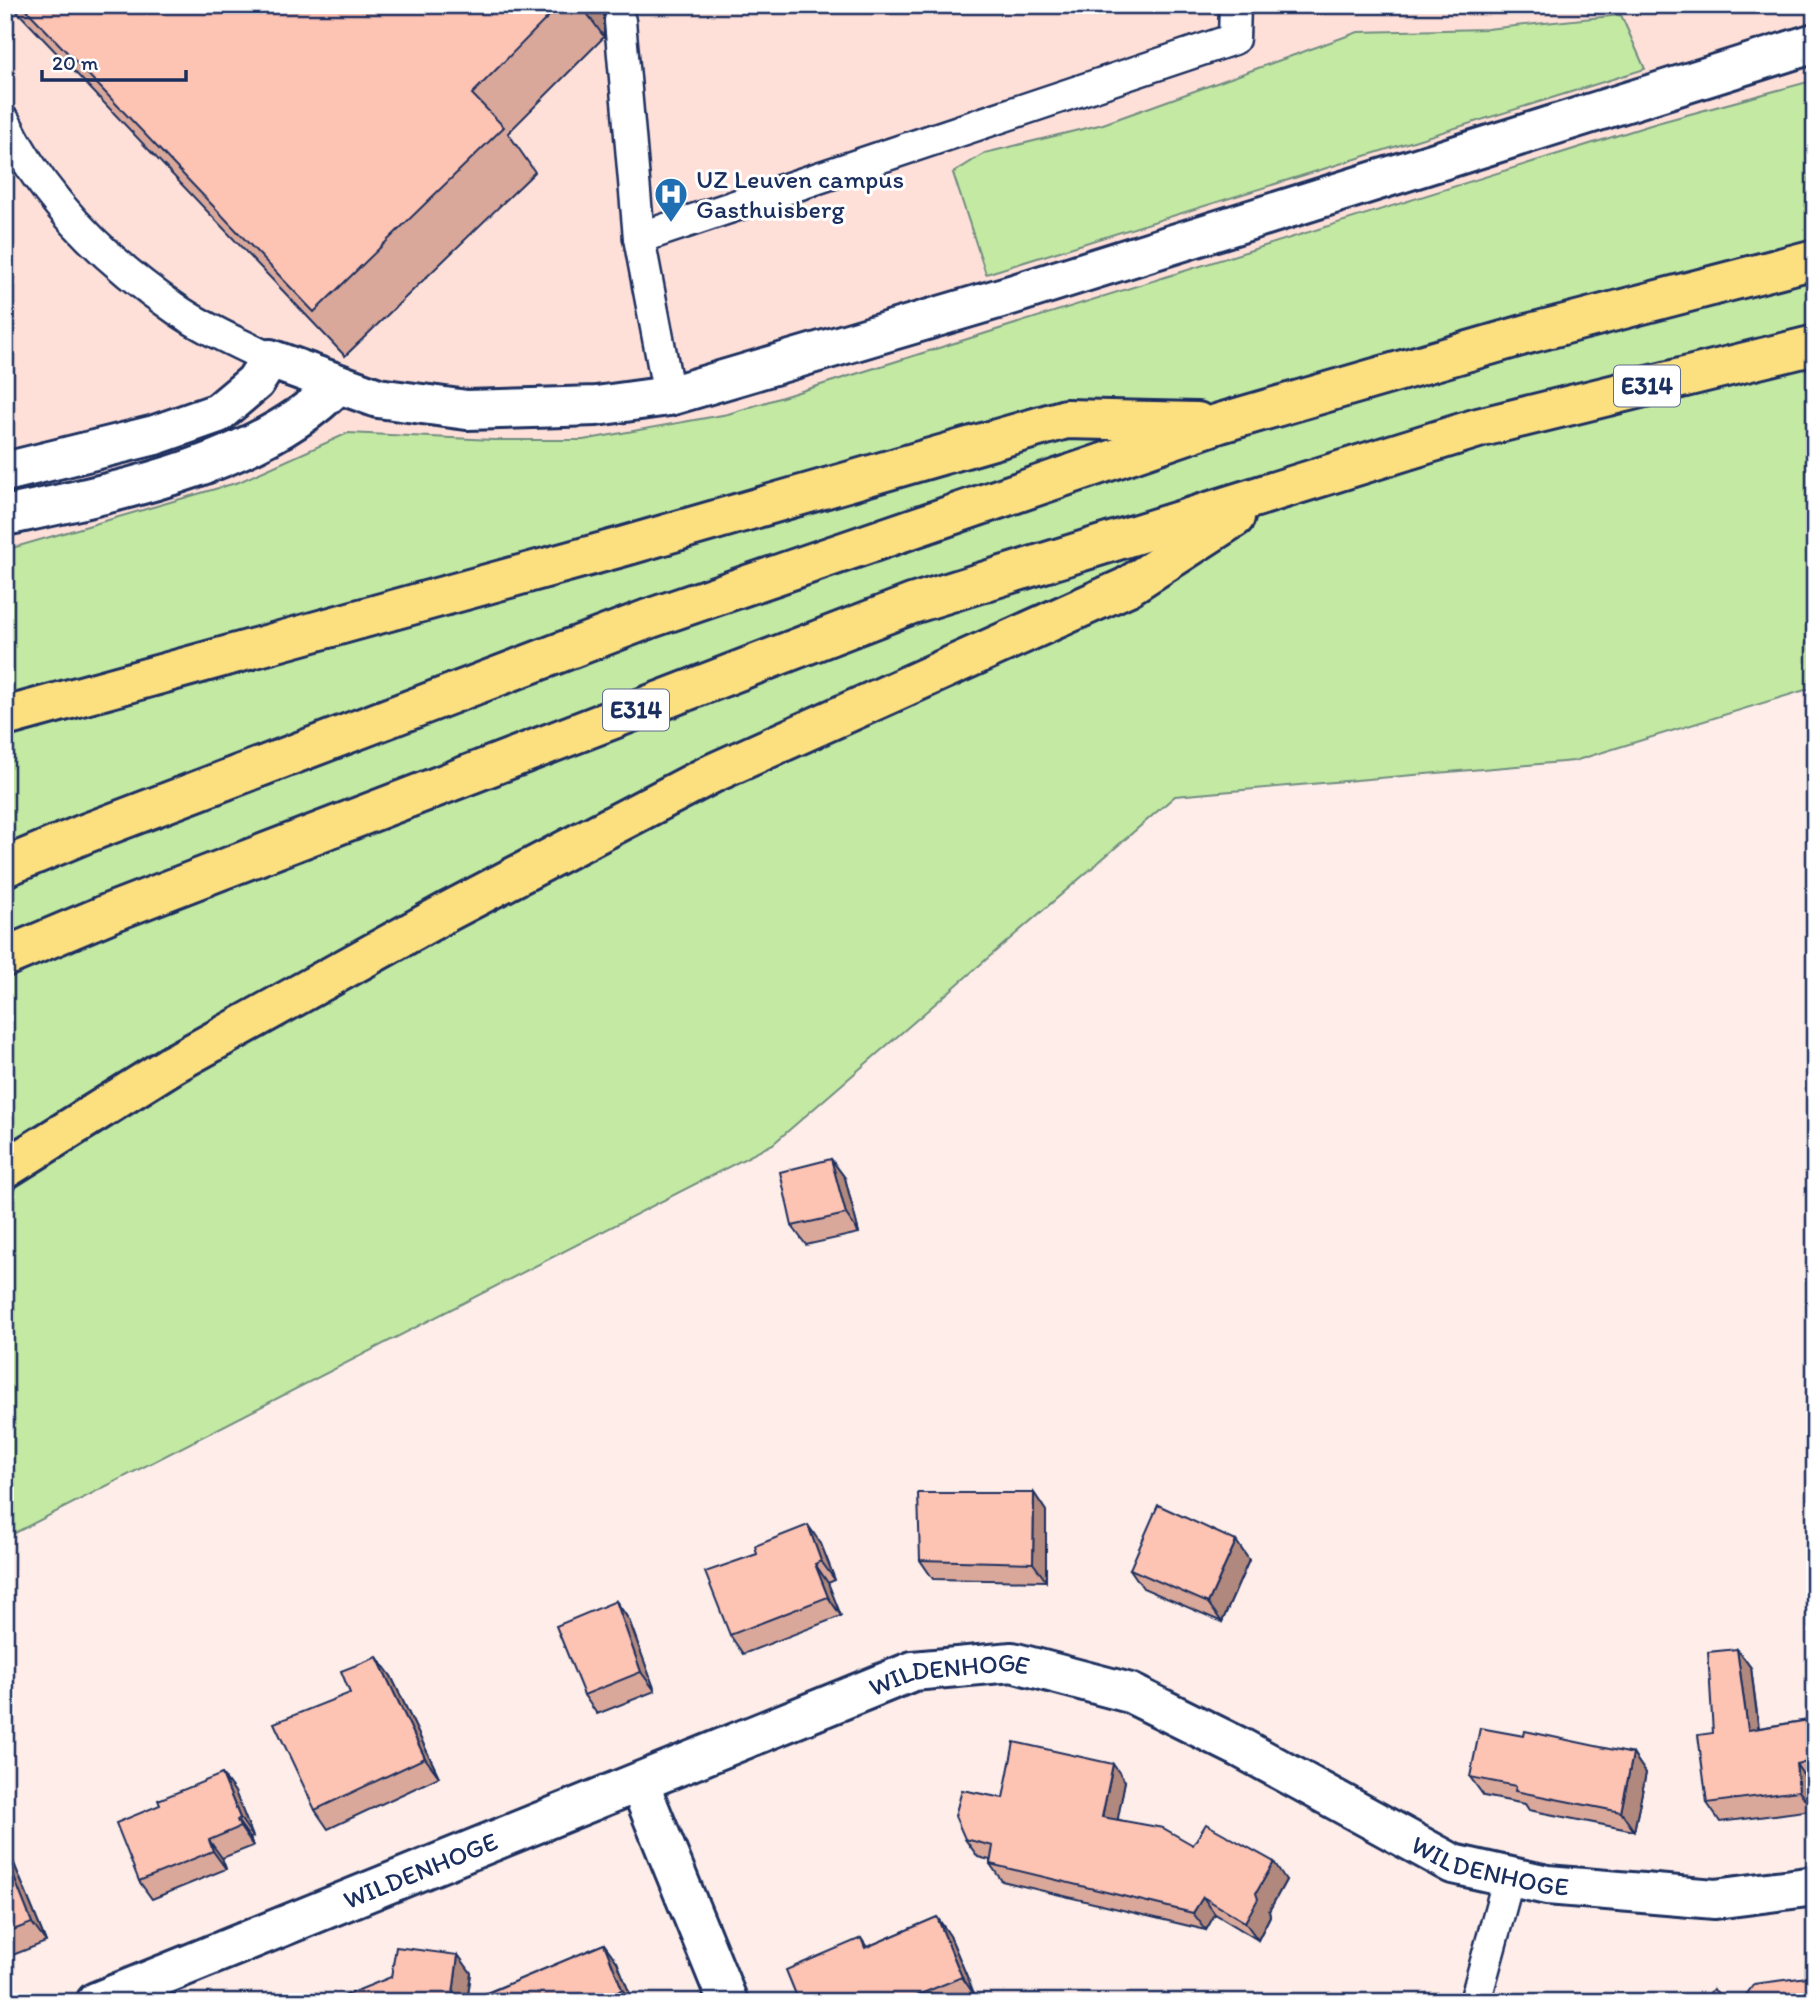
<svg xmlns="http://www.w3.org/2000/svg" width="1820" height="2007" font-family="Itim,sans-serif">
<rect width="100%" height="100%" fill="#feede8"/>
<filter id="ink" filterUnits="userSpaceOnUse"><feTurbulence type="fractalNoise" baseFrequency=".0143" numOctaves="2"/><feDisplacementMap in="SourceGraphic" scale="14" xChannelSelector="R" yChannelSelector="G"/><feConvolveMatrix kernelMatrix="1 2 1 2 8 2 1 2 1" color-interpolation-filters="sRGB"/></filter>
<g filter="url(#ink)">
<path fill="#fee0d8" d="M5,5H1815V80L1657,123L728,414L583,440H493L348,433L239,482L5,550Z"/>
<g fill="#c4e9a3" stroke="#708c80" stroke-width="2">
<path d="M1621,15L1645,69L986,274L953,173L985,153L1103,124L1358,32L1487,29Z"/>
<path d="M1815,80V687L1574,761L1175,796L773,1144L5,1538V550L239,482L348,433L493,440H583L728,414L1657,123Z"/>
</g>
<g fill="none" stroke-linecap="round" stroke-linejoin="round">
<defs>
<g id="service">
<path d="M620,21L639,238"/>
<path d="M5,122C43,199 106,261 176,309C204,329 239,343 270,359"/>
<path d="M669,396L639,238L1234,39L1235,5"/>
<path d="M1475,2002L1509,1877"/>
</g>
<g id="minor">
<path d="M5,472L155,435L218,413L255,382L270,359L378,398L467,410L596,406L669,396L1011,295L1815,43"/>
<path d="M5,516C112,493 261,465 338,384"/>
<path d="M639,1783L728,2002"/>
<path id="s1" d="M96,2002L913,1671L1012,1662L1130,1693L1241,1748L1453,1864L1547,1885L1715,1899L1815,1886"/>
</g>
<g id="motorway">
<path d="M5,717L625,546L1066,419L1197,422"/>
<path d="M5,867L84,834L648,619L1220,423L1531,333L1815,259"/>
<path d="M5,957L112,912L912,604L1478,428L1815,345"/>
<path d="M5,1169L173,1064L449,911L711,774L1127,587L1235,517"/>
</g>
</defs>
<use href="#service" stroke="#1b2f5e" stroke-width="35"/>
<use href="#minor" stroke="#1b2f5e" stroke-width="44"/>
<use href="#motorway" stroke="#1b2f5e" stroke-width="44"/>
<use href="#service" stroke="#fff" stroke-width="30"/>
<use href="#minor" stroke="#fff" stroke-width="38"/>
<use href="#motorway" stroke="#fce080" stroke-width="38"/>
</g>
<g fill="#daa89a" stroke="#1b2f5e" stroke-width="2">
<path d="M11,5H615L609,7L604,14V37L508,133L535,172L345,356Z"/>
<path d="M623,5H636L632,9Z"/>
<path d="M831,1159L845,1178L859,1233L806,1245L792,1226Z"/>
<path d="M1034,1493L1046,1511V1581L933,1579L920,1560Z"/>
<path d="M1236,1541L1249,1560L1222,1622L1143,1588L1130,1569Z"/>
<path d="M821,1544L835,1580L828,1583L841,1616L743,1654L730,1635Z"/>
<path d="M616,1601L629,1620L655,1691L597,1714L584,1695Z"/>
<path d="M1737,1649L1751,1668L1759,1728L1815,1719V1782L1809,1783L1813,1810L1720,1822L1707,1803L1713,1733Z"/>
<path d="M391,1676L439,1777L328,1829L315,1810L350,1693Z"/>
<path d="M1524,1736L1633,1754L1646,1773L1634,1831L1529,1810L1525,1804L1484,1796L1470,1777Z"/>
<path d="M222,1774L235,1792L253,1837L250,1838L253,1846L222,1858L226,1869L152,1899L139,1881L160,1805Z"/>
<path d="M1125,1781L1117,1819L1193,1845L1286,1880L1269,1911L1270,1916L1258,1940L1215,1914L1206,1930L1002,1881L990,1864V1860L978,1857L965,1839L1003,1798Z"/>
<path d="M5,1842L46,1942L5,1958Z"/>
<path d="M937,1917L950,1936L975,1996L961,2002H799L861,1938L867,1947Z"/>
<path d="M604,1944L617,1962L633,2002H329L458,1955L471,1973L467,2001Z"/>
</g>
<g fill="#b1887d" stroke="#1b2f5e" stroke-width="2">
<path d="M581,5H608L609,7L604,14V37Z"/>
<path d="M831,1159L845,1178L859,1233L846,1214Z"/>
<path d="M1034,1493L1046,1511V1581L1033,1563Z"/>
<path d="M808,1525L821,1544L835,1580L821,1561Z"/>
<path d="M1236,1541L1249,1560L1222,1622L1208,1603Z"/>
<path d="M815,1564L828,1583L841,1616L828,1597Z"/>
<path d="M616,1601L629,1620L655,1691L641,1672Z"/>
<path d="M1737,1649L1751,1668L1761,1749L1748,1730Z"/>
<path d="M377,1657L391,1676L439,1777L425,1758Z"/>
<path d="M1633,1754L1646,1773L1634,1831L1621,1812Z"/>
<path d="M1113,1764L1125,1781L1115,1834L1102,1817Z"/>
<path d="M1796,1764L1809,1783L1813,1810L1799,1791Z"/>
<path d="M222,1774L235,1792L253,1837L240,1818Z"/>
<path d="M237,1820L250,1838L253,1846L240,1827Z"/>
<path d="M209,1840L222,1858L226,1869L213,1851Z"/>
<path d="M5,1842L6,1844L46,1942L32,1923L5,1855Z"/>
<path d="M1274,1862L1286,1880L1269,1911L1270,1916L1258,1940L1245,1922L1256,1893Z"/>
<path d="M1203,1897L1215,1914L1206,1930L1193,1913Z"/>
<path d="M937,1917L950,1936L975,1996L962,1977Z"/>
<path d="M604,1944L617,1962L633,2002H631L622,1989Z"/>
<path d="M458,1955L471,1973L467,2002H452Z"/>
</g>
<g fill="#fdc3b3" stroke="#1b2f5e" stroke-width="2">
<path d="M22,5H560L472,94L504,127L314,312Z"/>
<path d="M831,1159L846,1214L792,1226L780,1172Z"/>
<path d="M918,1493H1034L1033,1563L920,1560Z"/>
<path d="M1158,1505L1236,1541L1208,1603L1130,1569Z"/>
<path d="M808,1525L821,1561L815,1564L828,1597L730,1635L705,1572L757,1554L755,1546Z"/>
<path d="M616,1601L641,1672L584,1695L556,1626Z"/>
<path d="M1737,1649L1748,1730L1815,1719V1761L1796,1764L1799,1791L1707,1803L1698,1735L1713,1733L1708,1652Z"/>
<path d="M377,1657L425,1758L315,1810L274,1723L350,1693L341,1671Z"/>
<path d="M1480,1728L1524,1736L1525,1731L1633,1754L1621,1812L1515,1791L1516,1786L1470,1777Z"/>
<path d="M1014,1742L1113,1764L1102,1817L1163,1828L1193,1845L1206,1824L1274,1862L1256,1893L1258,1899L1245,1922L1203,1897L1193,1913L990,1864L993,1846L965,1839L955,1816L962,1790L1003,1798Z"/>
<path d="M222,1774L240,1818L237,1820L240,1827L209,1840L213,1851L139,1881L116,1823L160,1805L158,1800Z"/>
<path d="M5,1855L32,1923L5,1933Z"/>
<path d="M937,1917L962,1977L901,2002H799L786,1970L861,1938L865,1948Z"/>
<path d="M604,1944L622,1989L614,1995L616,2002H466Z"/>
<path d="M396,1947L458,1955L452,2002H329L391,1977Z"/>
<path d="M1815,1976V2002H1741L1754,1984Z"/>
<path d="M1713,1989L1729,2002H1703Z"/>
</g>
</g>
<defs>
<symbol id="hospital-pin" viewBox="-11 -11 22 30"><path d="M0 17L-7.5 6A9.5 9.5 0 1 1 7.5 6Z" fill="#1f6fb2" stroke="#fff"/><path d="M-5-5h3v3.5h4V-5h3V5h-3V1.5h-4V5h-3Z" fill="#fff"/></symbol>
</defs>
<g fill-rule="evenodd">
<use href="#hospital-pin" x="652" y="175" width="38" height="52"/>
</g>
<g text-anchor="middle" stroke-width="6" stroke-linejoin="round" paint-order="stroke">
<g fill="#fff" stroke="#5f6d8e" stroke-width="2">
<rect x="1614" y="365.5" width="66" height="41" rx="5"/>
<rect x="603" y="689.5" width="66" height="41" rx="5"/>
</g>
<g font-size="24" font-weight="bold" fill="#1b2f5e">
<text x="1647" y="394">E314</text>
<text x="636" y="718">E314</text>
</g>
<g font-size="26" fill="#1b2f5e" stroke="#fff" text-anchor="start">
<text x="696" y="188">UZ Leuven campus<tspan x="696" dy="30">Gasthuisberg</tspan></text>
</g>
<g font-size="26" fill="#1b2f5e" stroke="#fff">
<text dy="9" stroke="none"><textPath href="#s1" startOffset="917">WILDENHOGE</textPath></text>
<text dy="9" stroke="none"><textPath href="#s1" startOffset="1505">WILDENHOGE</textPath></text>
<text dy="9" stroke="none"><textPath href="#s1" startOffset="350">WILDENHOGE</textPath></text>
</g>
</g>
<rect width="1820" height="2007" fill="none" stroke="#fff" stroke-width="28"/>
<rect x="14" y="14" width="1792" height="1979" fill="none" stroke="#1b2f5e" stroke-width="2.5" filter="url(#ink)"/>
<path d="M42 70v10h144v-10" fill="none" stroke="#1b2f5e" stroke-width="3.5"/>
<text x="52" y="70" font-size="21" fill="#1b2f5e" stroke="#ffffff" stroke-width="5" paint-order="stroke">20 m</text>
</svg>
